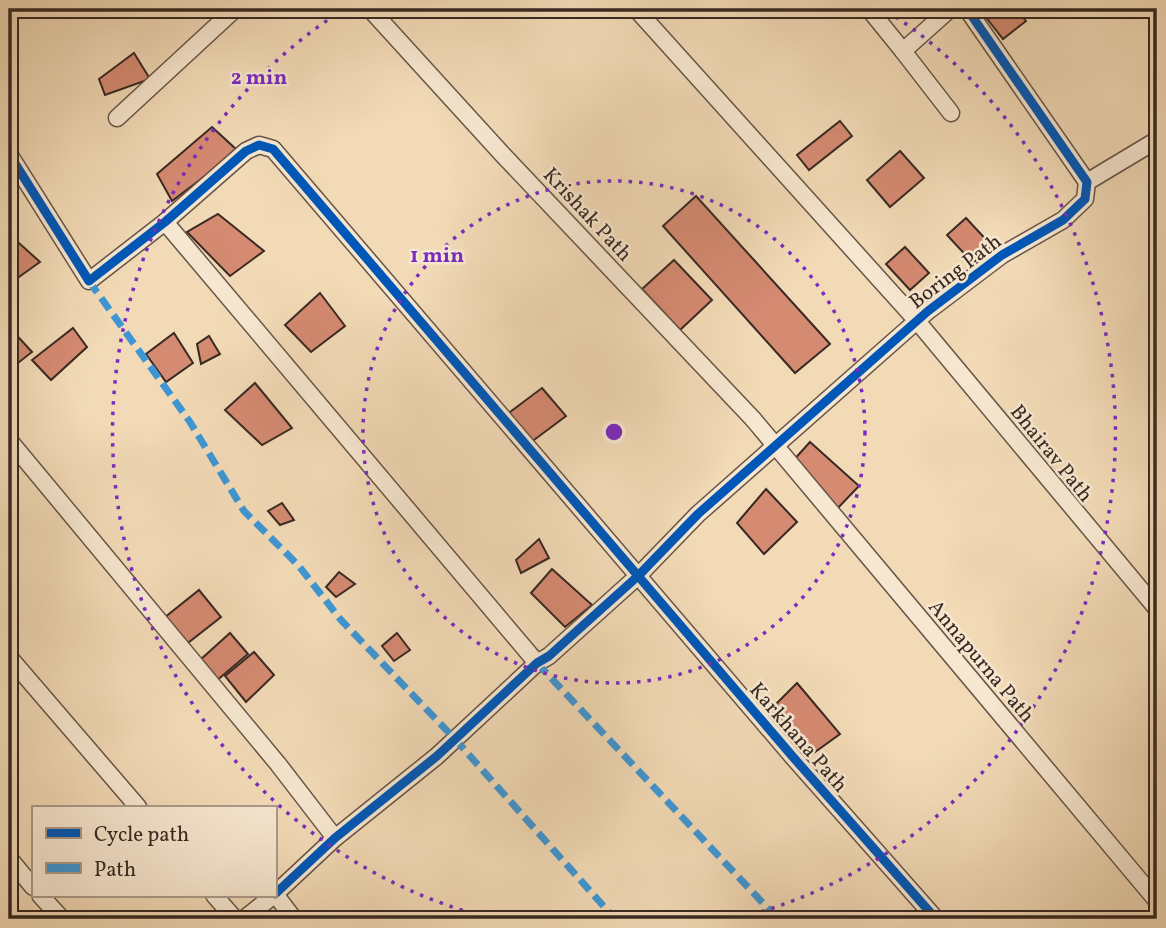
<svg xmlns="http://www.w3.org/2000/svg" width="1166" height="928" font-family="Vollkorn,serif">
<rect width="100%" height="100%" fill="#f2dab6"/>
<filter id="stains"><feTurbulence type="fractalNoise" baseFrequency=".00286" numOctaves="4"/><feColorMatrix values="0 0 0 0 .2 0 0 0 0 .09 0 0 0 0 .02 0 0 0 .5 -.17"/></filter>
<radialGradient id="worn" r=".72"><stop offset=".6" stop-color="#630" stop-opacity="0"/><stop offset="1" stop-color="#630" stop-opacity=".3"/></radialGradient>
<g fill="#d58a72" stroke="#382922" stroke-width="2">
<path d="M984,9H1016L1026,21L1003,39L981,11Z"/>
<path d="M134,53L150,79L105,95L99,79Z"/>
<path d="M840,121L852,136L809,170L797,155Z"/>
<path d="M212,127L238,151L172,201L157,174Z"/>
<path d="M900,151L924,178L890,207L867,180Z"/>
<path d="M696,196L830,344L795,373L663,226Z"/>
<path d="M218,214L264,251L230,276L187,232Z"/>
<path d="M966,218L992,246L973,263L947,235Z"/>
<path d="M9,234L40,262L9,284Z"/>
<path d="M905,247L929,273L910,290L886,264Z"/>
<path d="M674,260L712,300L680,330L642,289Z"/>
<path d="M320,293L345,326L311,352L285,325Z"/>
<path d="M9,327L32,352L9,370Z"/>
<path d="M73,328L87,347L51,380L32,360Z"/>
<path d="M174,333L193,363L166,382L146,354Z"/>
<path d="M209,336L220,354L201,364L197,344Z"/>
<path d="M255,383L292,428L262,445L225,410Z"/>
<path d="M542,388L566,416L530,443L506,415Z"/>
<path d="M810,442L859,486L834,512L791,463Z"/>
<path d="M766,489L797,522L764,554L737,523Z"/>
<path d="M282,503L294,520L280,525L268,511Z"/>
<path d="M539,539L549,558L521,573L516,560Z"/>
<path d="M552,569L592,605L565,627L531,593Z"/>
<path d="M339,572L355,584L336,597L326,587Z"/>
<path d="M199,590L221,617L184,646L164,618Z"/>
<path d="M230,633L248,654L215,682L199,661Z"/>
<path d="M397,633L410,650L394,661L382,646Z"/>
<path d="M254,652L274,675L246,702L225,676Z"/>
<path d="M797,683L840,734L804,760L764,716Z"/>
</g>
<g fill="none" stroke-linecap="round" stroke-linejoin="round">
<defs>
<g id="minor">
<path d="M370,9L503,155L753,419L1157,901"/>
<path d="M636,9L917,321L1157,609"/>
<path d="M869,9L903,51L950,9"/>
<path d="M903,51L951,113"/>
<path d="M117,118L235,9"/>
<path d="M9,154L89,281L165,222L246,151L259,145L273,149L793,757L936,919"/>
<path d="M1087,182L1157,140"/>
<path d="M165,222L537,663"/>
<path d="M9,440L278,764L335,838"/>
<path d="M9,657L138,807"/>
<path d="M9,858L33,887"/>
<path d="M275,894L335,838L437,756L537,663L549,656L638,576L698,514L928,311L1002,255L1063,220L1085,199L1087,182L967,9"/>
<path d="M275,894L294,919"/>
<path d="M40,895L62,919"/>
<path d="M214,895L235,919"/>
<path d="M244,919L274,895"/>
</g>
</defs>
<use href="#minor" stroke="#665547" stroke-width="19"/>
<use href="#minor" stroke="#f7e7d0" stroke-width="16"/>
<g stroke="#3e96d5" stroke-width="7" stroke-dasharray="14 7" stroke-linecap="butt">
<path d="M89,281L190,422L244,511L298,565L341,620L454,738L615,919"/>
<path d="M537,663L778,919"/>
</g>
<defs>
<g id="cycleway">
<path d="M9,154L89,281L165,222L246,151L259,145L273,149L793,757L936,919"/>
<path d="M275,894L335,838L437,756L537,663L549,656L638,576L698,514L928,311L1002,255L1063,220L1085,199L1087,182L967,9"/>
</g>
</defs>
<use href="#cycleway" stroke="#f7e7d0" stroke-width="13"/>
<use href="#cycleway" stroke="#0057b8" stroke-width="9"/>
</g>
<g fill="none" stroke="#7b2cbf" stroke-width="3.5" stroke-dasharray="3.5 7">
<circle cx="614" cy="432" r="251"/>
<path d="M493 919A502 502 0 0 1 341 11M887 11A502 502 0 0 1 735 919"/>
</g>
<g text-anchor="middle" stroke-width="5" stroke-linejoin="round" paint-order="stroke">
<g font-size="21" fill="#382922" stroke="#f7e7d0">
<text transform="translate(588 214) rotate(47)" y="7">Krishak Path</text>
<text transform="translate(955 271) rotate(-37)" y="7">Boring Path</text>
<text transform="translate(1052 453) rotate(51)" y="7">Bhairav Path</text>
<text transform="translate(982 661) rotate(50)" y="7">Annapurna Path</text>
<text transform="translate(799 737) rotate(49)" y="7">Karkhana Path</text>
</g>
</g>
<circle cx="614" cy="432" r="10" fill="#7b2cbf" stroke="#f7e7d0" stroke-width="3.5"/>
<g font-size="21" text-anchor="middle" font-weight="bold" fill="#7b2cbf" stroke="#f7e7d0" stroke-width="5" stroke-linejoin="round" paint-order="stroke">
<text x="259" y="84">2 min</text>
<text x="437" y="262">1 min</text>
</g>
<rect width="1166" height="928" fill="none" stroke="#f2dab6" stroke-width="35"/>
<rect x="10" y="10" width="1145" height="907" fill="none" stroke="#382922" stroke-width="3.5"/>
<rect x="18" y="18" width="1131" height="893" fill="none" stroke="#382922" stroke-width="2"/>
<rect x="32" y="806" width="245" height="91" fill="#f7e7d0" stroke="#ab9b8a" stroke-width="2"/>
<rect x="46" y="828" width="35" height="10" fill="#0057b8" stroke="#ab9b8a" stroke-width="2"/>
<text x="94" y="841" font-size="21" fill="#382922">Cycle path</text>
<rect x="46" y="863" width="35" height="10" fill="#3e96d5" stroke="#ab9b8a" stroke-width="2"/>
<text x="94" y="876" font-size="21" fill="#382922">Path</text>
<rect width="100%" height="100%" filter="url(#stains)"/>
<rect width="100%" height="100%" fill="url(#worn)"/>
</svg>
